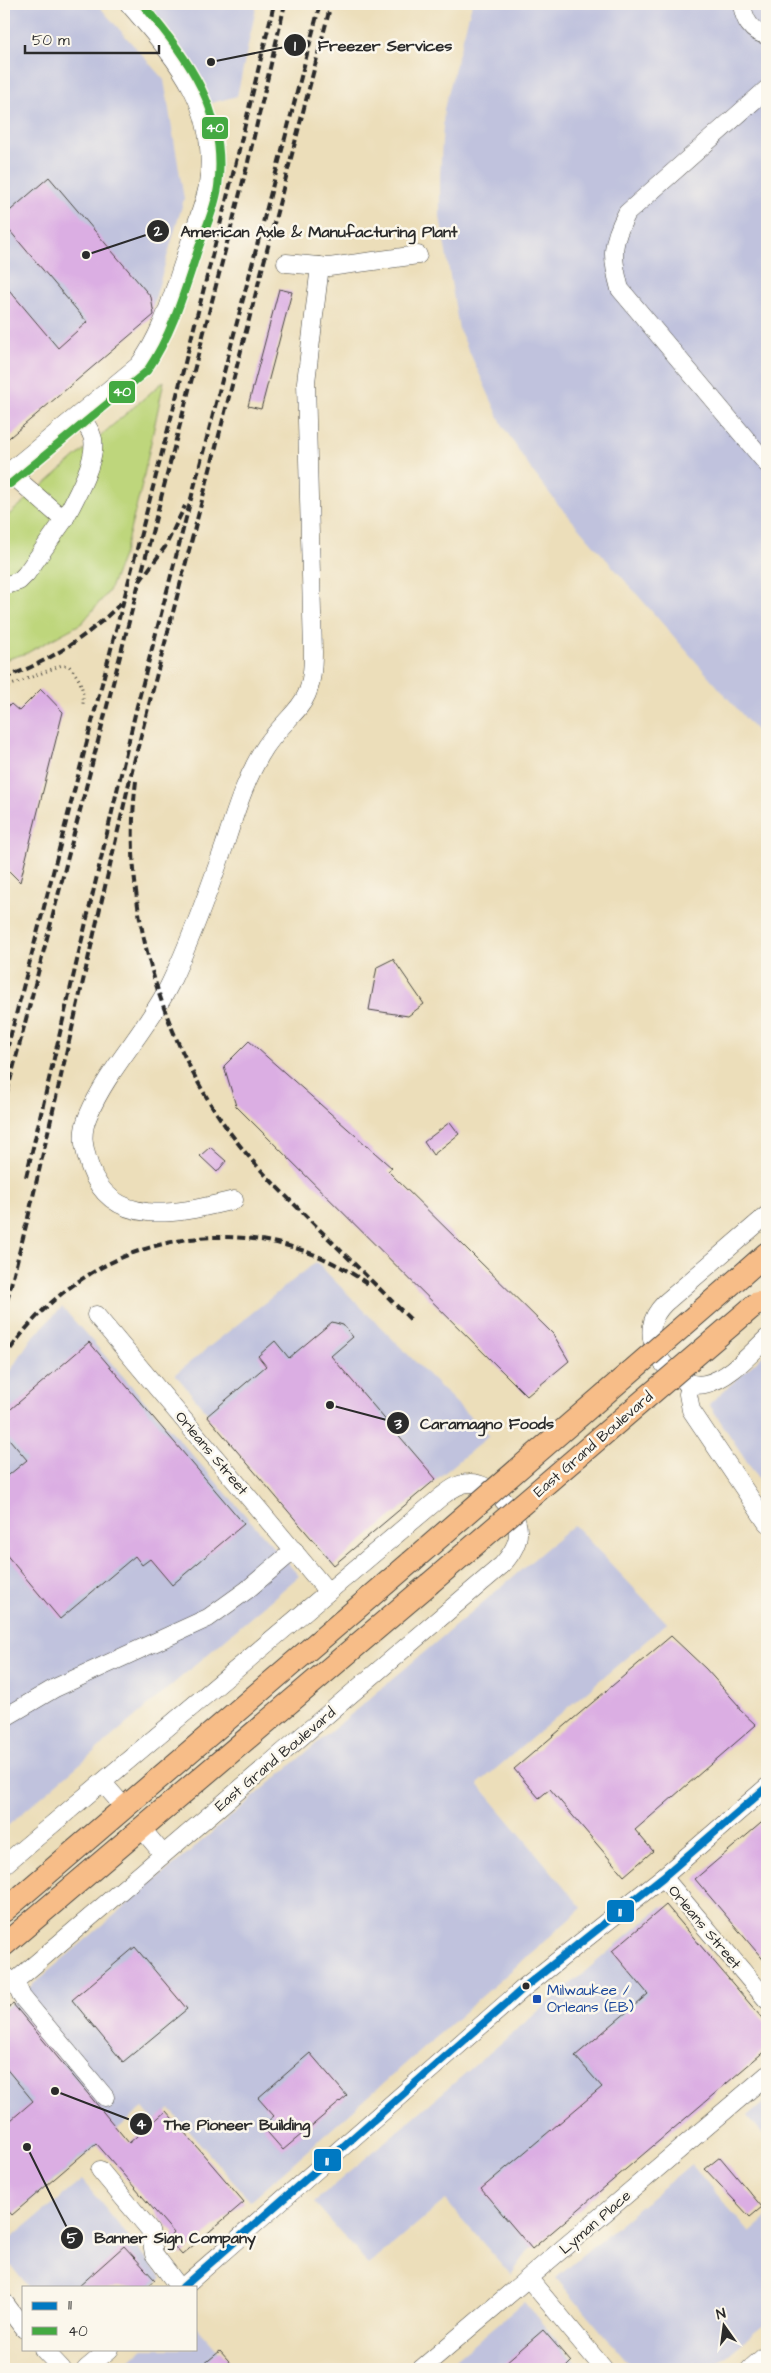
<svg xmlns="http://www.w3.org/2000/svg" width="771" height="2373" font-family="'Architects Daughter',sans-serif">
<rect width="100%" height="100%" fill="#fbf7ec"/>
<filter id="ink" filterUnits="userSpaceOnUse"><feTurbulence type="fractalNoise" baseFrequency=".02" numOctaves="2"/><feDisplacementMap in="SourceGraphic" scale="10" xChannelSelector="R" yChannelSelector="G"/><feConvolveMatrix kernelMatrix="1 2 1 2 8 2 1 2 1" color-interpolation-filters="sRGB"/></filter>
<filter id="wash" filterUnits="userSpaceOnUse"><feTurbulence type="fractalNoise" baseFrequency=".0096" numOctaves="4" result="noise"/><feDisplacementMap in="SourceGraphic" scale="20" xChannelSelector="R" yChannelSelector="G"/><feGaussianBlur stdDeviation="1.12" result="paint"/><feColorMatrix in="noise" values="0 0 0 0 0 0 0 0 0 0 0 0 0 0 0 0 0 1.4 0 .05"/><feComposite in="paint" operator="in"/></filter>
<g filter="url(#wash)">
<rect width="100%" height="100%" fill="#ecdeba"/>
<g fill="#c0c2dd">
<path d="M4,4H97L164,80L184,199L151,312L4,438Z"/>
<path d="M129,4H257L237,96L200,106Z"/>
<path d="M472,4H767V743L557,503L530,468L503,426L459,329L440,217V175L444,109Z"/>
<path d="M316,1262L489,1436L333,1565L175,1374Z"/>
<path d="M62,1307L299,1576L4,1829V1380L31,1339Z"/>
<path d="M767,1352V1492L709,1404Z"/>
<path d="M574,1525L667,1623L478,1784L582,1908L250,2201L170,2109L154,2121L143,2108L4,2222V2009Z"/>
<path d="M662,1906L767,2028V2048L532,2246L511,2275L445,2200L369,2265L314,2202Z"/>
<path d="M767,2100V2139L748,2116Z"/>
<path d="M691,2164L750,2233L767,2218V2322L711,2369H633L556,2278Z"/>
<path d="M82,2180L162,2278L150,2287H28L4,2257V2244Z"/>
<path d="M524,2302L581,2369H444Z"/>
<path d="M196,2326L234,2369H120L143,2349H196Z"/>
</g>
<path fill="#bed67b" stroke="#748053" d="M164,381L141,489L124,553L109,591L82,623L27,653L4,660V519Z"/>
<g id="blocks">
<g fill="#dbaee3">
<path d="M49,177L151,297L154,315L4,442V284L58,348L87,322L4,224V216Z"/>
<path d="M279,289L292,292L261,409L248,406Z"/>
<path d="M41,689L63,712L20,882L4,866V711L11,704L19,711Z"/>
<path d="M393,959L424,1004L408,1016L369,1010L377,967Z"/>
<path d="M249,1041L392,1168L388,1171L553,1334L569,1361L527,1396L236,1106L224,1066Z"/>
<path d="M450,1122L459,1134L433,1155L424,1142Z"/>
<path d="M210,1147L226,1161L217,1172L200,1156Z"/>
<path d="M332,1322L343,1325L353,1337L331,1356L436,1479L334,1565L207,1416L266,1366L258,1356L275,1341L289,1358Z"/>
<path d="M89,1342L244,1524L172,1585L150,1559L142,1565L135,1556L60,1619L4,1552V1479L27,1460L4,1433V1415Z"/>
<path d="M671,1636L706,1669L739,1706V1709L756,1725L635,1830L653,1851L624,1876L550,1789L539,1798L514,1769Z"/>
<path d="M767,1818V1964L695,1879Z"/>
<path d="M666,1905L767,2024V2049L532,2249L481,2189L602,2087L575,2056L648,1994L612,1951Z"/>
<path d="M135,1947L187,2009L123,2062L72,2000Z"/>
<path d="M13,2004L129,2143L166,2111L244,2202L182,2255L167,2238L174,2233L96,2143L12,2215L4,2206V2126L33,2101L4,2066V2011Z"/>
<path d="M310,2053L347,2096L283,2150L262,2126L274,2116L258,2098Z"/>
<path d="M720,2157L762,2207L750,2217L705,2169Z"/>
<path d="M124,2246L155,2280L147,2287H78Z"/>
<path d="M543,2330L571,2362L564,2369H498Z"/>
<path d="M220,2351L236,2369H198Z"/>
</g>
</g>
</g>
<g filter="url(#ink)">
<use href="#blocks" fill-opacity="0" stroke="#484640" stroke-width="1"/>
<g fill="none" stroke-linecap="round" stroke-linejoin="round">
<defs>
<g id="minor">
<path d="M742,4C744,19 751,33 767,35"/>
<path d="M767,89L627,213C611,243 611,256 620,289L767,464"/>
<path d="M286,263L329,267L418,255"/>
<path d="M4,476L139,365C162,335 172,296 184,261C190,239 205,205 208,185C219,105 176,59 129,4"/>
<path d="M64,520C74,501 97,461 93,439C91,430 85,423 79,416"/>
<path d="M4,586L19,581L26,574L64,520L9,472"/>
<path d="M234,1200C183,1212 113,1232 90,1167C84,1149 80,1135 88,1116C108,1068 147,1031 170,984C191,940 208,893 224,847C235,813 246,776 266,746C295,705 313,710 313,652L306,382L320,266"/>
<path d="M767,1215L665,1303C659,1309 653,1317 652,1326C647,1353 678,1390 705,1384C729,1379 750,1354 767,1338"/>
<path d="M96,1315L328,1592"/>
<path d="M691,1384L688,1394L691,1410L767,1523"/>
<path d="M4,1718L55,1688L208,1618L247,1590L294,1550"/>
<path d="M103,1783L124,1807"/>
<path d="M142,1829L163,1854"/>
<path d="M4,1865L442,1496C450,1490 459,1483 469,1483C491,1482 518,1510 518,1531C519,1544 510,1556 502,1565L19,1978L15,1981L9,1979L4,1974"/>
<path d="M663,1877L767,2000"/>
<path d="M15,1981L22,1997L105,2097"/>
<path d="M100,2170L150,2230L154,2254L179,2287"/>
<path d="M529,2279L604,2369"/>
<path d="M183,2287L526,1986L663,1877L767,1787"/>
<path d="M4,2302L24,2329"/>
<path d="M43,2349L62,2369"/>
<path d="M86,2369L110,2349"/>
<path d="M421,2369L767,2075"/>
<path d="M750,2369L767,2354"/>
</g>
<g id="major">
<path d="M742,1275L767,1253"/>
<path d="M4,1911L411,1562"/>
<path d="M4,1945L429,1584"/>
</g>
</defs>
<use href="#minor" stroke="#484640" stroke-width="19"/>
<use href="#major" stroke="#484640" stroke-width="24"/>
<path stroke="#484640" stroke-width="3" stroke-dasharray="1 4" stroke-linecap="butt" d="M4,688L62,665L69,666C80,678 84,688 83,704"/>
<use href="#minor" stroke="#fff" stroke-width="18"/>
<use href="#major" stroke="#f7bd88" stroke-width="22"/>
<g stroke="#2b2b2b" stroke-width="4" stroke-dasharray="8 4" stroke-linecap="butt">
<path d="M140,581L165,547L185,506"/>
<path d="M4,678C49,662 89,636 122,602"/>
<path d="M136,781C120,910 163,1051 245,1152C265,1176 288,1198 310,1220C344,1254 378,1287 412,1321"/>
<path d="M4,1061L172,414L237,158L274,4"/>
<path d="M4,1104L248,162L285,4"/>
<path d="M26,1177L137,706L320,4"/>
<path d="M4,1312L28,1218L133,766L331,4"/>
<path d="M4,1359C82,1234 247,1198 368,1284"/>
</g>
<defs>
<g id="major-bridge">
<path d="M411,1562L742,1275"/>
<path d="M429,1584L757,1303"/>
</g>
</defs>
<use href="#major-bridge" stroke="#484640" stroke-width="24" stroke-linecap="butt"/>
<use href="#major-bridge" stroke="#f7bd88" stroke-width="22"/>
<defs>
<path id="bus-1" d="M183,2287L526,1986L663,1877L767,1787"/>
<path id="bus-2" d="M10,484L147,371C171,336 183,296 196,256C203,233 215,210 218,187C228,113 188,57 142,4"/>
</defs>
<use href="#bus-1" stroke="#fbf7ec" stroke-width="11"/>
<use href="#bus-2" stroke="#fbf7ec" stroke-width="11"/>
<use href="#bus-1" stroke="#0079c2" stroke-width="8"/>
<use href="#bus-2" stroke="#44aa42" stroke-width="8"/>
</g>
</g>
<circle fill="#2b2b2b" stroke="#fbf7ec" stroke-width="2" cx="526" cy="1986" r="4.5"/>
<rect fill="#1a4fb4" stroke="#fbf7ec" stroke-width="2" x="532" y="1994" width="10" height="10" rx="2.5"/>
<g text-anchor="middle" stroke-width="5" stroke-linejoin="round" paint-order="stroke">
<g font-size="15" fill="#2b2b2b" stroke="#fbf7ec">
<text transform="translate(593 1444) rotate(-41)" y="5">East Grand Boulevard</text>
<text transform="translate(212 1453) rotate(50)" y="5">Orleans Street</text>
<text transform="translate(275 1759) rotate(-40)" y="5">East Grand Boulevard</text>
<text transform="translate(705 1927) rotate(50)" y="5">Orleans Street</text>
<text transform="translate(595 2222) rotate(-41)" y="5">Lyman Place</text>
</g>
<g font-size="15" fill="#164399" stroke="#fbf7ec" text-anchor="start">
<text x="547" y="1995">Milwaukee /<tspan x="547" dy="17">Orleans (EB)</tspan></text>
</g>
</g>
<path fill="none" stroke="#2b2b2b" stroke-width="2" d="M211 62L295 45M86 255L158 231M330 1405L398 1423M55 2091L141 2124M27 2147L72 2238"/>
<g fill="#2b2b2b" stroke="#fbf7ec" stroke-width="2">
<circle cx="211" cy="62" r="5"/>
<circle cx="86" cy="255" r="5"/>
<circle cx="330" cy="1405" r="5"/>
<circle cx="55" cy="2091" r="5"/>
<circle cx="27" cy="2147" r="5"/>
<circle cx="295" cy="45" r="12"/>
<circle cx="158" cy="231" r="12"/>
<circle cx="398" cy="1423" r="12"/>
<circle cx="141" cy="2124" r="12"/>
<circle cx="72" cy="2238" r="12"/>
</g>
<g font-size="15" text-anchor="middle" font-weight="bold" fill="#fff">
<text x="295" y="51">1</text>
<text x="158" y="236">2</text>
<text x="398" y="1429">3</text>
<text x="141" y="2129">4</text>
<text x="72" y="2243">5</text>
</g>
<g font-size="16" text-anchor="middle" font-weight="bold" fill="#2b2b2b" stroke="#fbf7ec" stroke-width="5" stroke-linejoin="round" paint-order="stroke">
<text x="385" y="51">Freezer Services</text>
<text x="319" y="237">American Axle &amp; Manufacturing Plant</text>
<text x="487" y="1429">Caramagno Foods</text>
<text x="237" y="2130">The Pioneer Building</text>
<text x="175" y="2243">Banner Sign Company</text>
</g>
<g stroke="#fbf7ec" stroke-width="2">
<rect x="201" y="116" width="28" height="24" rx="5" fill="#44aa42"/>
<rect x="108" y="380" width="28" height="24" rx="5" fill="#44aa42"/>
<rect x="606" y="1899" width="29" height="24" rx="5" fill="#0079c2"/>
<rect x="313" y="2148" width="29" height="24" rx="5" fill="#0079c2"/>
</g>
<g font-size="14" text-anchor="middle" font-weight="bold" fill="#fff">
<text x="215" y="132">40</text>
<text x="122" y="396">40</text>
<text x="620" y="1916">11</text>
<text x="327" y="2165">11</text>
</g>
<rect width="771" height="2373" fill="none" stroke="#fbf7ec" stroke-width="20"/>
<rect x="22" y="2286" width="175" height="65" fill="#fbf7ec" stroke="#a8a59f"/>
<rect x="32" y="2302" width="25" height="8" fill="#0079c2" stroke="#a8a59f"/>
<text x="68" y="2310" font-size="15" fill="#2b2b2b">11</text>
<rect x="32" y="2327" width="25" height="8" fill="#44aa42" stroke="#a8a59f"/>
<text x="68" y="2336" font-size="15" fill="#2b2b2b">40</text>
<g transform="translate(724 2326) rotate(346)" stroke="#fbf7ec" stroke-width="4" paint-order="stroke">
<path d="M0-4L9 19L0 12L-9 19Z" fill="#2b2b2b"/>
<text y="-8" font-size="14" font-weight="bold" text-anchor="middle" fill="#2b2b2b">N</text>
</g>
<path d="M25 45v8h134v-8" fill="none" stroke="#2b2b2b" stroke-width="2.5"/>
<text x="32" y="45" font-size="15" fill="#2b2b2b" stroke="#fbf7ec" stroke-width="4" paint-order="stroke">50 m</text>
</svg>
